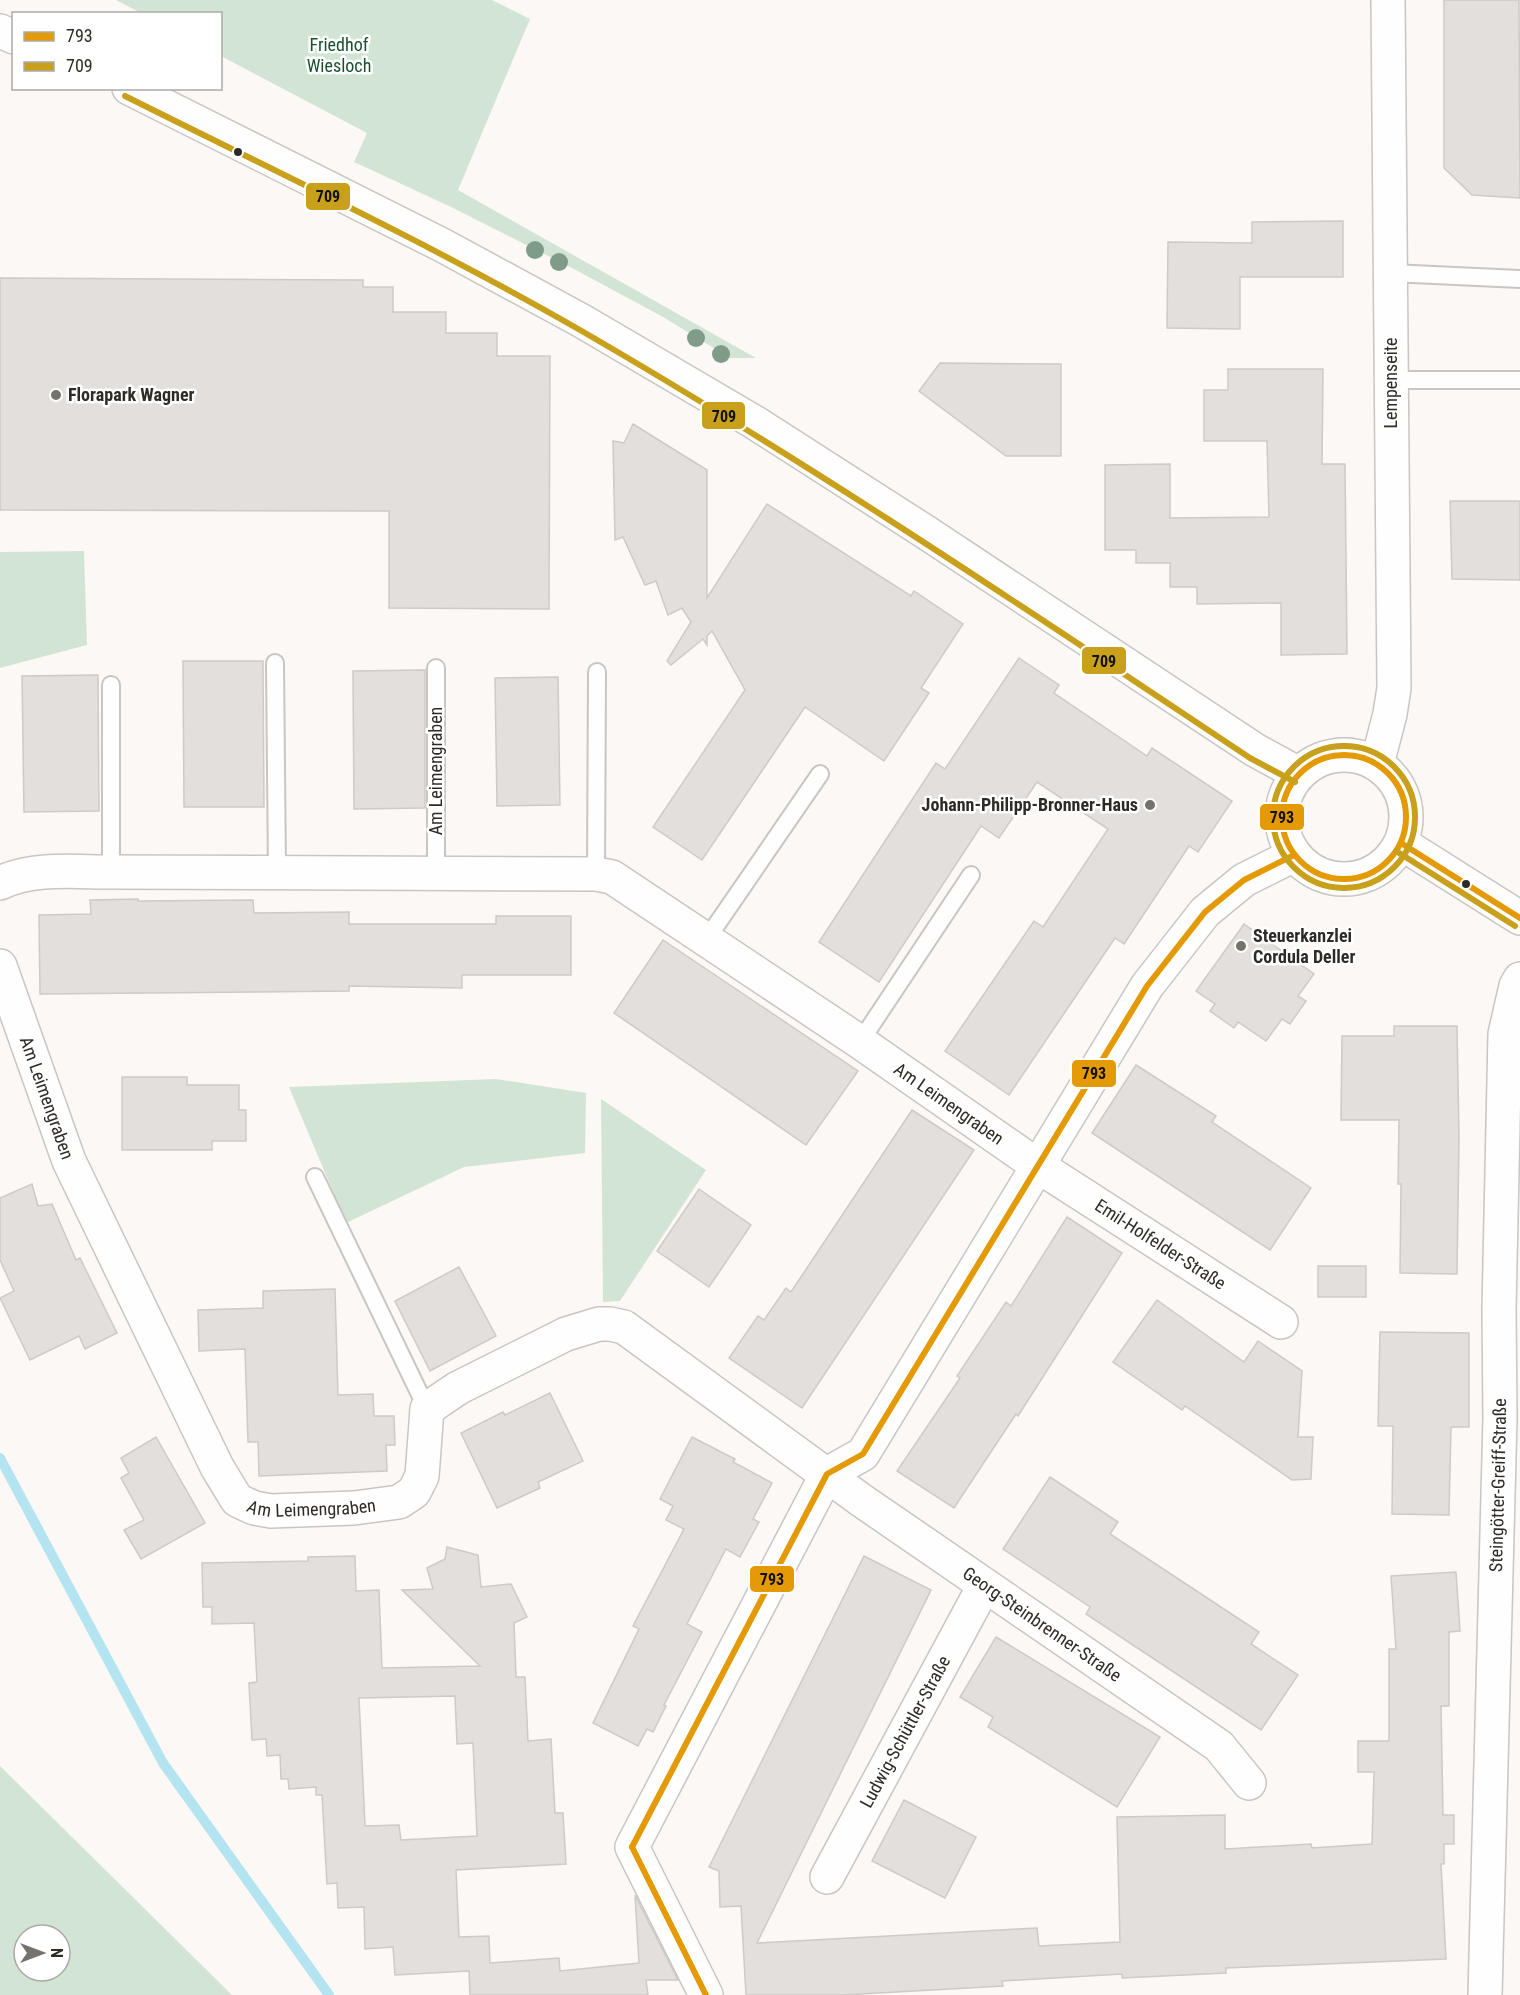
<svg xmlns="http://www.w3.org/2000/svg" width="1520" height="1995" font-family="'Roboto Condensed',sans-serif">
<rect width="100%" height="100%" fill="#fcf8f5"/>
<g fill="#d2e5d5" fill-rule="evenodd">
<path d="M116,0H492L530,19L458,190L756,358H730L663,317L574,269L451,207L354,162L367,133L221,56L220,14L141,13Z"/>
<path d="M84,551L87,645L0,668V552Z"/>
<path d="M496,1079L586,1093L585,1153L464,1167L346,1223L289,1087Z"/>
<path d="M601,1099L706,1170L620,1301L603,1302Z"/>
<path d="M0,1766L232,1995H0ZM24,1935H60V1971H24Z"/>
</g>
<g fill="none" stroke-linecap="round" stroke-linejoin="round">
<path stroke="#b5e4f1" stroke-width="10" d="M0,1458L163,1763L329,1995"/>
</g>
<g fill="#e3dfdc" stroke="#cecac7" stroke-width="1.5" fill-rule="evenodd">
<path d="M1444,0H1519L1520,198L1472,195L1444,168Z"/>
<path d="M1343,221V277H1240V329L1167,328L1168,242L1252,243V222Z"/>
<path d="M0,278L363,280V287H393V312H446V333H497V356H550L549,609L389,608V511L0,510Z"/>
<path d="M940,363L1061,364V456H1006L919,391Z"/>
<path d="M1228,369H1323L1322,464H1345L1347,654L1281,655V603L1197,604V587H1170V563H1136V550H1105V465L1170,464V518L1269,517L1267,441H1204V390H1228Z"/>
<path d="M633,424L707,470V598L767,504L911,596L914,591L963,624L921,688L929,693L884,761L805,707L702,860L653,827L745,690L712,631L707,636V645L703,639L671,665L667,661L691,622L682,608L668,615L656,581L645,585L623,537L615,540L613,441L624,443Z"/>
<path d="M1450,501H1520V580L1452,579Z"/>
<path d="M1019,658L1059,685L1054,693L1147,756L1152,748L1232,801L1198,852L1189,846L1124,944L1115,938L1009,1095L945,1051L1034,921L1043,927L1108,829L1037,782L999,838L981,826L879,982L819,942L936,763L945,769Z"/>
<path d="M183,661H263L264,807H184Z"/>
<path d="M425,670V808L354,809L353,671Z"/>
<path d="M98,675L99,811L24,812L22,676Z"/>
<path d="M558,677L560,805L497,806L495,678Z"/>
<path d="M138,899V901L253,900L254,913L349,912V924H496V916H571V975H462V988L349,986V991L40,994L39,915L91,914L90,900Z"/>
<path d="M1244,924L1314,974L1298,996L1306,1001L1290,1024L1282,1019L1266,1041L1238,1022L1234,1028L1210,1011L1215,1004L1196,991Z"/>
<path d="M663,940L858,1071L806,1145L614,1013Z"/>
<path d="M1394,1026H1457L1459,1138L1457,1274L1400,1273L1401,1184H1398L1399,1120H1341L1342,1036H1394Z"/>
<path d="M1136,1065L1216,1116L1212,1122L1311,1188L1270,1250L1092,1133Z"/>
<path d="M122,1077H187V1085H239V1110H246V1141H212V1150H122Z"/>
<path d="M912,1110L974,1150L802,1408L729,1358L758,1316L764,1320L786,1288L791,1292Z"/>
<path d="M32,1184L38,1206L52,1204L76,1260L80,1258L117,1333L85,1349L79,1336L30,1360L0,1298L14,1291L0,1260V1198Z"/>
<path d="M699,1189L751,1225L709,1287L657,1251Z"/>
<path d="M1067,1217L1122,1253L1018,1416L1016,1414L954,1508L897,1471L960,1378L957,1376L1006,1302L1011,1306Z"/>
<rect x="1318" y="1266" width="48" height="31"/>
<path d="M459,1267L496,1336L430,1371L395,1301Z"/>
<path d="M335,1289L338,1395L373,1394L374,1416H394L395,1445H386L387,1471L259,1476L258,1442H248L245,1349L199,1351L198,1310L263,1308V1291Z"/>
<path d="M1157,1300L1244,1362L1258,1341L1302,1371L1298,1437H1313L1311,1479L1292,1480L1185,1406L1182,1410L1113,1362Z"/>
<path d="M1380,1332L1469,1333V1427H1451L1449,1515L1392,1514L1393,1426H1378Z"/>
<path d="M550,1393L583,1461L538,1482L540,1488L497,1508L461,1433L503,1412L505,1415Z"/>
<path d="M156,1437L205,1523L141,1559L124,1530L144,1520L121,1478L129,1473L121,1458Z"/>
<path d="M692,1437L735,1459L733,1462L772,1483L753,1519L759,1522L740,1557L726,1549L687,1624L702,1632L664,1705L666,1706L653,1732L647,1729L638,1746L593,1723L639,1629L633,1626L684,1529L666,1520L673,1506L660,1499Z"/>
<path d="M1050,1477L1118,1522L1110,1534L1259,1632L1251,1644L1298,1675L1261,1730L1086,1614L1090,1607L1003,1549Z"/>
<path d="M447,1547L478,1555L481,1587L511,1584L527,1617L514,1623L516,1677H525L528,1741L551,1739L555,1813H563L566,1864L456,1870L459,1937L489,1936L490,1963L559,1958L560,1971L639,1963L635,1895L678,1980H646L648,1995H470L469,1971L395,1975L393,1947L365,1949L364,1907L338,1908L337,1883L327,1884L322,1795H316V1787L289,1789L288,1779H281L280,1755L267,1756L266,1739L252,1740L249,1683L257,1682L254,1623L212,1624V1607H203L202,1563L308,1561V1557L355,1556L356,1591L379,1590L382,1668L480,1666L402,1590L433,1589L427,1568L445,1559ZM455,1696L457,1744L473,1743L477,1836L401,1840L399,1825L365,1826L359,1698Z"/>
<path d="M864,1556L931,1590L757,1943L1037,1928L1039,1946L1120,1942L1117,1817L1225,1815V1849L1311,1844L1312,1848L1372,1844L1374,1772H1358V1741H1389V1649H1396L1391,1576L1456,1572L1460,1631L1449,1632V1706H1441L1443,1815H1454V1844H1444V1864H1441L1446,1959L1226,1968V1973L1122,1978V1974L1002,1981L1003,1986L843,1995H746L741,1906L720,1907L719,1871L709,1867Z"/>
<path d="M996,1637L1160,1737L1117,1807L988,1727L993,1717L960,1697Z"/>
<path d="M904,1800L976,1837L945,1898L872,1861Z"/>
</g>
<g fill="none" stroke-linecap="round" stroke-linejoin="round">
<defs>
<g id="lane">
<path d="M1391,273L1520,279"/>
<path d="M1391,380H1520"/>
<path d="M275,663L277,872"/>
<path d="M436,668V873"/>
<path d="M111,685V872"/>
<path d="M596,874L597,672"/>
<path d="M706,940L820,774"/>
<path d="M860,1042L971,875"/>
<path d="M315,1177L427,1409"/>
</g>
<g id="street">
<path d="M1377,764L1390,714L1394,688L1388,0"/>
<path id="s1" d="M0,883C33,867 75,872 111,872L596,874L612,877L860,1042L1038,1166L1281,1322"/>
<path id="s2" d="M0,966L69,1161L217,1467L237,1500L254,1508L271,1511L354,1508L399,1502L414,1492L422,1476L427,1409L458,1388L566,1334L599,1324H610L624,1327L861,1500L1219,1746L1249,1783"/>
<path id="s3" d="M827,1877L984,1586"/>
<path d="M706,1995L632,1847L827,1474L863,1454L1147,986L1205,912L1244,880L1294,855"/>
<path id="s4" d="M1485,1995L1500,1418L1499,1309L1505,1034L1516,986L1520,979"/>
</g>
<g id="secondary">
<path d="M0,31L14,37"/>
<path d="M129,88L442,245L582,321L754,422L924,531L1255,750L1299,774"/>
<circle cx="1344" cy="817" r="62"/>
<path d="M1401,843L1520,918"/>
</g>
</defs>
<use href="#lane" stroke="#c9c5c2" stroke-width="20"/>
<use href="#street" stroke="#c9c5c2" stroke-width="36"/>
<use href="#secondary" stroke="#c9c5c2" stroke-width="36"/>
<use href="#lane" stroke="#fffefe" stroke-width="16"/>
<use href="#street" stroke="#fffefe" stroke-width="33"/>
<use href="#secondary" stroke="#fffefe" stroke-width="33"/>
<defs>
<g id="bus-1">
<circle cx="1344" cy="817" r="62"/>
<path d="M1401,843L1520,918"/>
<path d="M632,1847L827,1474L863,1454L1147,986L1205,912L1244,880L1294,855"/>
<path d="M632,1847L706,1995"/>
</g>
<g id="bus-2">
<path d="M125,96C277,172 432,245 580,330C810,463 1029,611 1250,758L1295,782"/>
<circle cx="1344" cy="817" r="71"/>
<path d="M1396,851L1515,926"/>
</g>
</defs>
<use href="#bus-1" stroke="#fff" stroke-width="10"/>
<use href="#bus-2" stroke="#fff" stroke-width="10"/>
<use href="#bus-1" stroke="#e39a04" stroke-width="6"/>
<use href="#bus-2" stroke="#c8a01c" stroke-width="6"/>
</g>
<g fill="#7e9c88">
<circle cx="535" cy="250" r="9"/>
<circle cx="559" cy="262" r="9"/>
<circle cx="696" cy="338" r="9"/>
<circle cx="721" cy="354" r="9"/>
</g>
<g fill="#2e2a26" stroke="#fff" stroke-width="2">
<circle cx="238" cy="152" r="5"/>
<circle cx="1466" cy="884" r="5"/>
</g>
<g fill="#76726e" stroke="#fff" stroke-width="2">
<circle cx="56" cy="395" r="6"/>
<circle cx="1150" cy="805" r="6"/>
<circle cx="1241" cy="946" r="6"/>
</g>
<g text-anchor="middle" stroke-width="5" stroke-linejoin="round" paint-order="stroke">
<g font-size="18" fill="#16512f" stroke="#fff">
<text x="339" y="51">Friedhof<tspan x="339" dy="21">Wiesloch</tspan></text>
</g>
<g font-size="18" fill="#2e2a26" stroke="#fff">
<text transform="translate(1391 383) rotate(-90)" y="6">Lempenseite</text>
<text transform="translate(436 771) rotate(-90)" y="6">Am Leimengraben</text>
<text dy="6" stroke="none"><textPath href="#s2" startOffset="140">Am Leimengraben</textPath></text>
<text dy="6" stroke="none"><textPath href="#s1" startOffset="1020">Am Leimengraben</textPath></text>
<text dy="6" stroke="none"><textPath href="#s1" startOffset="1274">Emil-Holfelder-Straße</textPath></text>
<text dy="6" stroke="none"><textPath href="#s4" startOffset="510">Steingötter-Greiff-Straße</textPath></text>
<text dy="6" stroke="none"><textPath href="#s2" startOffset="662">Am Leimengraben</textPath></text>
<text dy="6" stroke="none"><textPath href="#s2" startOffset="1584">Georg-Steinbrenner-Straße</textPath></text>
<text dy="6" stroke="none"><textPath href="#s3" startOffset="165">Ludwig-Schüttler-Straße</textPath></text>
</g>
<g font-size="18" font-weight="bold" fill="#2e2a26" stroke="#fff" text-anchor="start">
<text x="68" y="401">Florapark Wagner</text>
<text x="1138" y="811" text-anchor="end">Johann-Philipp-Bronner-Haus</text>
<text x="1253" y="942">Steuerkanzlei<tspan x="1253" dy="21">Cordula Deller</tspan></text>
</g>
</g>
<g stroke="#fff" stroke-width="2">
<rect x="305" y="182" width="46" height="29" rx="6" fill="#c8a01c"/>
<rect x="701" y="401" width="45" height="29" rx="6" fill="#c8a01c"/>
<rect x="1081" y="646" width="46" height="29" rx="6" fill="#c8a01c"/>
<rect x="1259" y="803" width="46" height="28" rx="6" fill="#e39a04"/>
<rect x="1071" y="1059" width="46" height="29" rx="6" fill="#e39a04"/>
<rect x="749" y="1565" width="46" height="28" rx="6" fill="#e39a04"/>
</g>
<g font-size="16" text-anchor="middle" font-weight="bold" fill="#111">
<text x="328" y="202">709</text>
<text x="724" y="422">709</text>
<text x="1104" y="667">709</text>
<text x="1282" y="823">793</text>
<text x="1094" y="1079">793</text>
<text x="772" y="1585">793</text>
</g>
<rect x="12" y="12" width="210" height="78" fill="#ffffff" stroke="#abaaa8" stroke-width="1.5"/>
<rect x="24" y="32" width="30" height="9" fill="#e39a04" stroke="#abaaa8" stroke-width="1.5"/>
<text x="66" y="42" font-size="18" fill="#2e2a26">793</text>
<rect x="24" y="62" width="30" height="9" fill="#c8a01c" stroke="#abaaa8" stroke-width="1.5"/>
<text x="66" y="72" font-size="18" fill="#2e2a26">709</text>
<g transform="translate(42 1953) rotate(90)"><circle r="28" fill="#ffffff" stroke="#abaaa8" stroke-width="1.5"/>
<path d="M0-4.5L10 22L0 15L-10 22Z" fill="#76726e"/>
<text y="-9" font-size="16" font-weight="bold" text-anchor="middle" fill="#2e2a26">N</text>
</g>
</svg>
